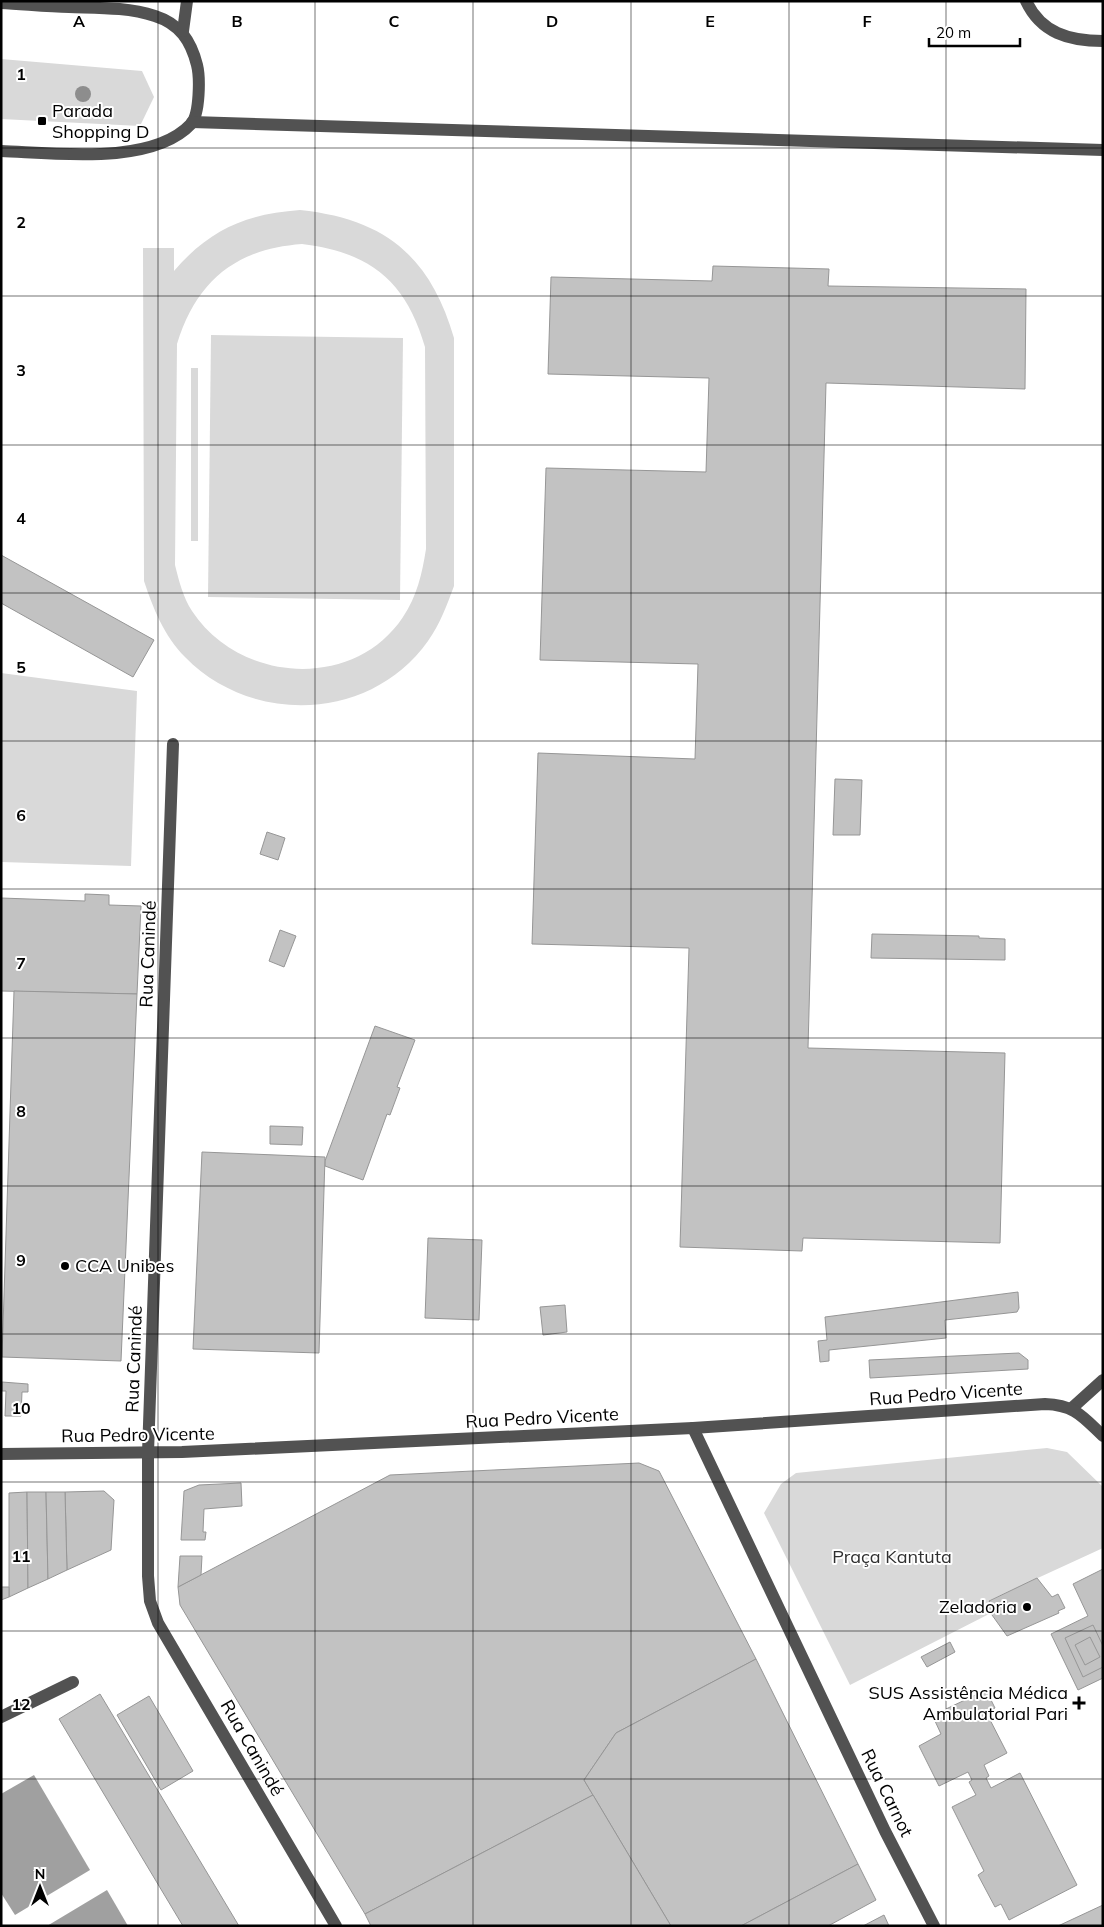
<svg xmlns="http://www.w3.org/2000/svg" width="1104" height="1927" font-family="Mulish,sans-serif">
<rect width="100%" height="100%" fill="#fff"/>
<g fill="#d9d9d9" fill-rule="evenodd">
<path d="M1,59L142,71L154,97L140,126L1,119Z"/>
<path d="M300,210C385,219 430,256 454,338V586C447,605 440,624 428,641C372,721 252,726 185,657C164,636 153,608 144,581L143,248H174V271C210,229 246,214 300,210ZM302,244C370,252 406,281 425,347L426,549C422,574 417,596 403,617C354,691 239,683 192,611C183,597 179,581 175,565L177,344C197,280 236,249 302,244Z"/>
<path d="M211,335L403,338L400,600L208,597Z"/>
<rect x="191" y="368" width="7" height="173"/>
<path d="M1,673L137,691L131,866L1,862Z"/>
<path d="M1047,1448L1067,1452L1103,1487V1548L990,1600L992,1606L987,1608L991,1613L850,1685L764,1513L781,1484L796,1473Z"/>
</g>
<g fill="#a0a0a0">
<path d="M34,1775L90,1870L15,1915L1,1893V1794Z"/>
<path d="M107,1890L128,1926H47Z"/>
</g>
<g fill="#c2c2c2" stroke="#969696">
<path d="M713,266L829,269L828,286L1026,289L1025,389L826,383L808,1048L1005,1053L1000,1243L803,1238L802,1251L680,1247L689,948L532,944L538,753L695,759L698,664L540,660L546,468L706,472L709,378L548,374L551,277L712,281Z"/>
<path d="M1,555L154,640L133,677L1,603Z"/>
<path d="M835,779L862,780L860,835H833Z"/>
<path d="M267,832L285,838L278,860L260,854Z"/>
<path d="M85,894L109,895V905L141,906L137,994L1,991V898L85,901Z"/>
<path d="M280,930L296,936L284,967L269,961Z"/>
<path d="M872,934L979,936V938L1005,939V960L871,958Z"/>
<path d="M14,991L137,994L121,1361L2,1357Z"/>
<path d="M375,1026L415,1040L397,1087L400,1088L390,1115L387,1114L363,1180L325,1166V1161Z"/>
<path d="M270,1126L303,1127L302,1145L270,1144Z"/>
<path d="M202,1152L325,1157L319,1353L193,1349Z"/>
<path d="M428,1238L482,1240L479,1320L425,1318Z"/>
<path d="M1018,1292L1019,1308L1017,1312L945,1320L946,1338L829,1350V1361L820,1362L818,1341L827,1340L825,1317Z"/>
<path d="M565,1305L567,1332L543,1335L540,1307Z"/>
<path d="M1019,1353L1028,1360V1369L870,1378L869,1360Z"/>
<path d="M2,1382L28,1384V1392H22L21,1416H5L6,1391H2Z"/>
<path d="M639,1463L659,1471L756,1659L616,1733L584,1780L593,1795L365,1914L180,1605L178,1587L390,1475Z"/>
<path d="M241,1483L242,1506L204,1509L203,1532H206L205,1540H181L184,1491L199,1485Z"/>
<path d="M104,1491L114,1500L111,1550L67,1570L65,1492Z"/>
<path d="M27,1492L28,1588L9,1597V1493Z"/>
<path d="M27,1492H46L48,1579L28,1588Z"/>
<path d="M46,1492H65L67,1570L48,1579Z"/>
<path d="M180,1556H202L201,1575L178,1587Z"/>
<path d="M1103,1569V1678L1078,1690L1051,1634L1088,1616L1073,1584Z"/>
<path d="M1037,1578L1052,1597L1058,1594L1065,1608L1058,1611L1059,1613L1007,1636L987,1608L992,1606L989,1601Z"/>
<path d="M1,1587H9V1597L1,1600Z"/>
<path d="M1093,1625L1103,1646V1667L1083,1677L1065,1638Z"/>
<path d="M1090,1637L1100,1657L1085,1665L1075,1645Z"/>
<path d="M950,1642L955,1652L927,1667L921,1657Z"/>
<path d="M756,1659L858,1864L741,1926H671L584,1780L616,1733Z"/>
<path d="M986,1690L995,1708L986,1712L1007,1753L984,1765L989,1776L986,1778L991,1788L1020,1773L1077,1885L1009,1920L1001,1904L995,1907L978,1875L984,1871L952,1807L976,1795L969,1782L972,1780L968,1772L939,1786L919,1746L941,1734L935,1721L949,1714L946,1709Z"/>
<path d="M100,1694L239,1926H183L59,1719Z"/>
<path d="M149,1696L193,1771L161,1790L117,1715Z"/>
<path d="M593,1795L671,1926H371L365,1914Z"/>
<path d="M858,1864L876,1900L828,1926H741Z"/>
<path d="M1103,1905V1926H1058Z"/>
<path d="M884,1915L889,1926H863Z"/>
</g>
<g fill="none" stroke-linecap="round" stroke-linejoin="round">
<g stroke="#525252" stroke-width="12">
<path d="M1026,1C1041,33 1069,41 1103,41"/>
<path d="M1,3C24,4 47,7 69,7C98,8 127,7 155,16C180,24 191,41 197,65C200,77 200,114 191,124C152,166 54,153 1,151"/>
<path d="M183,31L187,1"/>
<path d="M192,122L1103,150"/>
<path d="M173,744L148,1453V1576L150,1601L158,1623L336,1926"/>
<path d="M1072,1408L1103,1380"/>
<path d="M693,1428L885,1831L934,1926"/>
<path d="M1,1454L182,1452L693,1428L1045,1404C1075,1405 1083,1417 1103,1436"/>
<path d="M1,1717L73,1682"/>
</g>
</g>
<circle fill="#8d8d8d" cx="83" cy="94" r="8"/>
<path fill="none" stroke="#000" stroke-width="1" stroke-opacity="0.55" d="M158,1V1926M315,1V1926M473,1V1926M631,1V1926M789,1V1926M946,1V1926M1,148H1103M1,296H1103M1,445H1103M1,593H1103M1,741H1103M1,889H1103M1,1038H1103M1,1186H1103M1,1334H1103M1,1482H1103M1,1631H1103M1,1779H1103"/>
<g fill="#000" stroke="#fff" stroke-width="2">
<rect x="37" y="116" width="10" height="10" rx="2.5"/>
<circle cx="65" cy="1266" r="5"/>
<circle cx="1027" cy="1607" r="5"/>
<path d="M1076.5 1695.5h5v5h5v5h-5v5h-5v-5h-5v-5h5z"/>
</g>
<g text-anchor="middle" stroke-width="4" stroke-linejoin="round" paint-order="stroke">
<g font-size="18" fill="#000" stroke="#fff" text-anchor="start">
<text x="52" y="117">Parada<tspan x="52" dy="21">Shopping D</tspan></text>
<text x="75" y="1272">CCA Unibes</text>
<text x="1017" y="1613" text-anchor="end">Zeladoria</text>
<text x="1068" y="1699" text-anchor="end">SUS Assistência Médica<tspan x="1068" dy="21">Ambulatorial Pari</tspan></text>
</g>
<g font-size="18" fill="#000" stroke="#fff">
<text transform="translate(148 954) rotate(-88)" y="6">Rua Canindé</text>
<text transform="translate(134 1359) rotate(-88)" y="6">Rua Canindé</text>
<text transform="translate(946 1394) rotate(-4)" y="6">Rua Pedro Vicente</text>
<text transform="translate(542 1418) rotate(-3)" y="6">Rua Pedro Vicente</text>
<text transform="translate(138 1435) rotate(-1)" y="6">Rua Pedro Vicente</text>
<text transform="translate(252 1748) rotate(60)" y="6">Rua Canindé</text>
<text transform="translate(887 1793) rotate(64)" y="6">Rua Carnot</text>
</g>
<g font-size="18" fill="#303030" stroke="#fff">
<text x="892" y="1563">Praça Kantuta</text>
</g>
</g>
<g font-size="16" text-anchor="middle" font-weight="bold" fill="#000" stroke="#fff" stroke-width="4" stroke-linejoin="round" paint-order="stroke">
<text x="79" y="27">A</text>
<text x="237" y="27">B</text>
<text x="394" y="27">C</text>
<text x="552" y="27">D</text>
<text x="710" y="27">E</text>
<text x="867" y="27">F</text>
<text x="21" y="80">1</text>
<text x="21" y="228">2</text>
<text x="21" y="376">3</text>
<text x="21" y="524">4</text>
<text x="21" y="673">5</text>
<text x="21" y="821">6</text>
<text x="21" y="969">7</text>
<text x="21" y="1117">8</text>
<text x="21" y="1266">9</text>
<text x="21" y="1414">10</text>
<text x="21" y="1562">11</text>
<text x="21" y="1710">12</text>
</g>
<rect width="1104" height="1927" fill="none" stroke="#000000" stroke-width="5"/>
<g transform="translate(40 1887)" stroke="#ffffff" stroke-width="4" paint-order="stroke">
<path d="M0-4L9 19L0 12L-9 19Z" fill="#000000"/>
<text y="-8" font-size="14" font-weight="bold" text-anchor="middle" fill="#000000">N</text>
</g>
<path d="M929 38v8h91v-8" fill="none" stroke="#000000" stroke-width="2.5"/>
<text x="936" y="38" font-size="15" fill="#000000" stroke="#ffffff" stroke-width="4" paint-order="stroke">20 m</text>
</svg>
